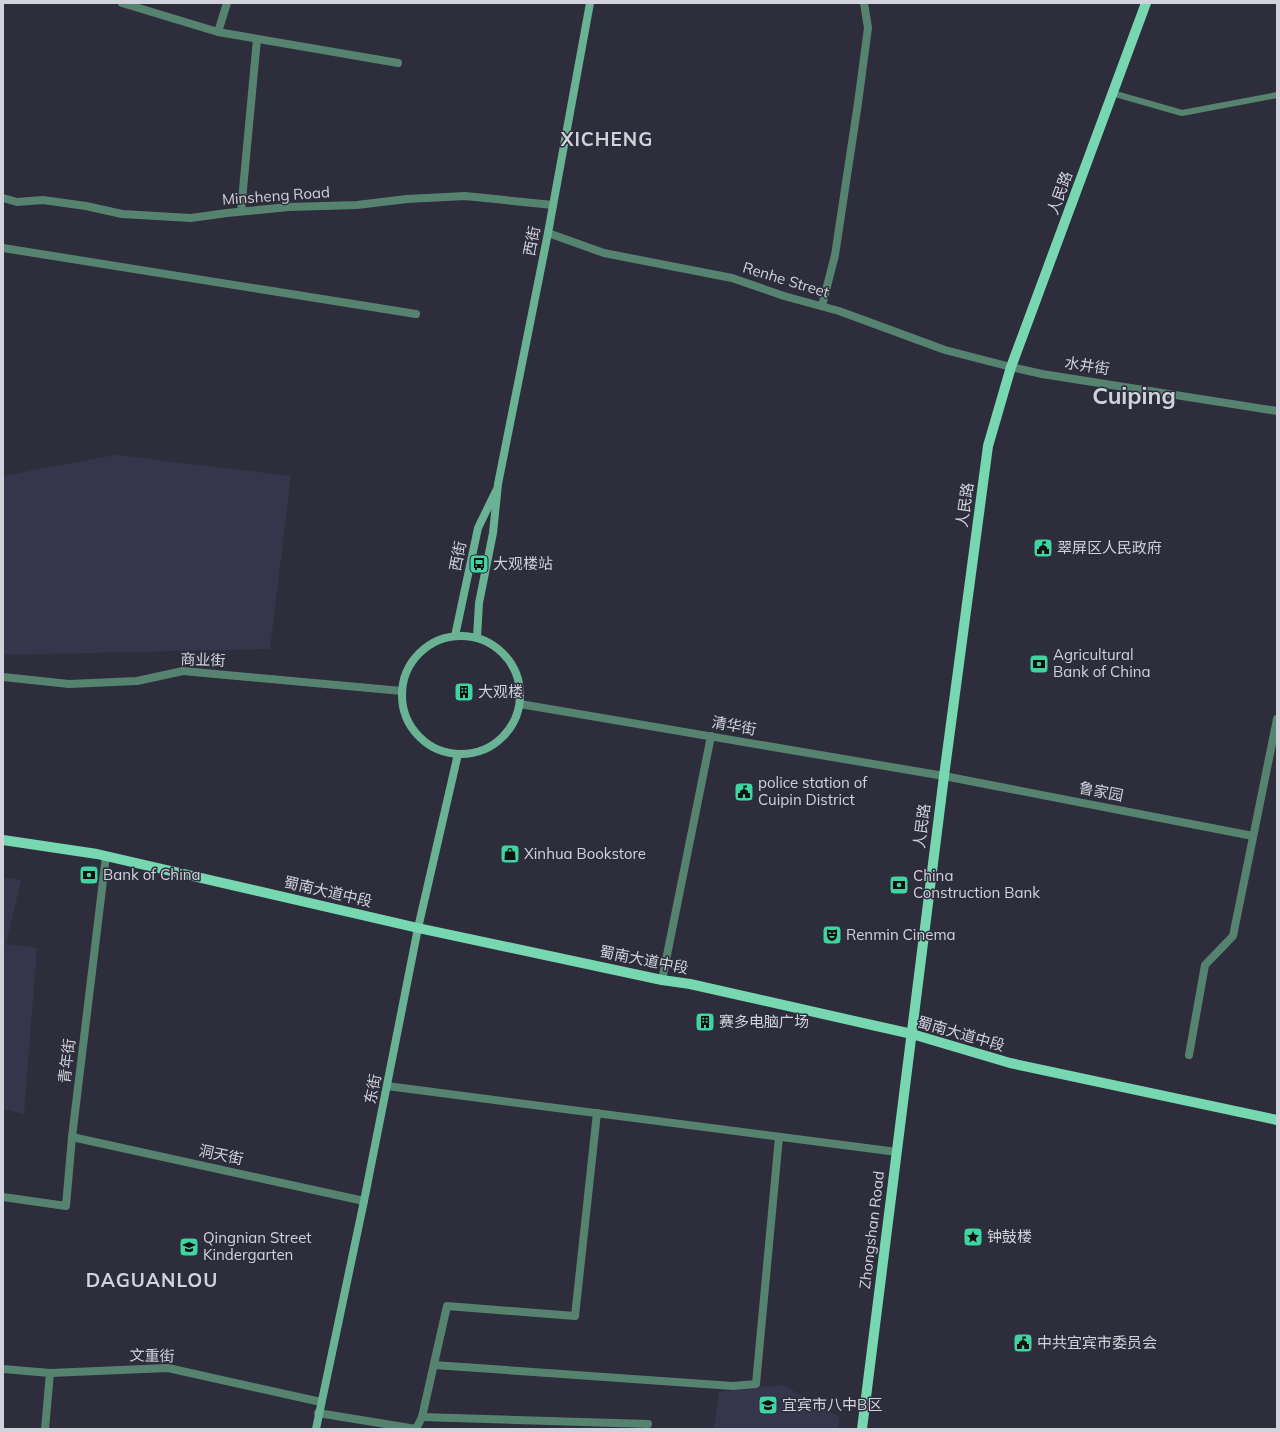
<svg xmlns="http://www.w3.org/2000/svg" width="1280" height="1432" font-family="Mulish,'Noto Sans SC',sans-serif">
<rect width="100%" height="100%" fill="#2d2d3c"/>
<g fill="#36354b">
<path d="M115,455L291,476L270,649L3,655V476Z"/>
<path d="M3,877L21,880L6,944L37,948L24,1114L3,1109Z"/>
<path d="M783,1385L840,1417L838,1429H561V1427L714,1429L719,1392Z"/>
</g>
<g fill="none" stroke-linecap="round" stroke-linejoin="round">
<path stroke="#568370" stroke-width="6" d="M1112,93L1182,113L1277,95"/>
<path stroke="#568370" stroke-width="8" d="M3,248L416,314"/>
<g stroke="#568370" stroke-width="8">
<path d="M122,3L218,32L398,63"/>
<path d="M218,32L227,3"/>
<path d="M3,198L17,202L43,200L86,206L122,214L191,218L227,213L289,207L357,205L407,199L465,196L553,205"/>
<path d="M241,211L257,39"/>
<path d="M548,233L604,253L732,278L784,296L839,311L945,350L1011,367L1042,374L1277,411"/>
<path d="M822,306L835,255L858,103L868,28L864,3"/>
<path d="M3,677L69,684L137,681L183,671L402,691"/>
<path d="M520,704L944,776L1253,836"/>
<path d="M662,980L711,736"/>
<path d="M1189,1055L1205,965L1233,936L1277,719"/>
<path d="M387,1086L897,1152"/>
<path d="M72,1137L364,1201"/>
<path d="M3,1197L66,1206L72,1137L106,856"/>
<path d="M434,1365L733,1386L756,1384L779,1137"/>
<path d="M3,1369L50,1373L168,1368L321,1402"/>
<path d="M318,1413L416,1429"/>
<path d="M422,1417L648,1424"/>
<path d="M45,1429L50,1373"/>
<path d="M416,1429L422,1417L447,1306L575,1316L597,1113"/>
</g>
<g stroke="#69b294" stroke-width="8">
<path d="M455,636L478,528L496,491"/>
<circle cx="461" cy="695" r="59"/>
<path d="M477,637L479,603L493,533L498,484L548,233L590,3"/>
<path d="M316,1429L364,1201L418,928L458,754"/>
</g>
<g stroke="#76d7b1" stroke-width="10">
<path d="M3,840L97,854L418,928L662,980L690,984L912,1034L1010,1063L1277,1120"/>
<path d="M862,1429L944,776L988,446L1011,367L1146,3"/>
</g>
</g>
<defs>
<symbol id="civic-square" viewBox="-11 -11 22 22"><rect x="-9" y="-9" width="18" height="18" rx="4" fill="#3fd4a2" stroke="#2d2d3c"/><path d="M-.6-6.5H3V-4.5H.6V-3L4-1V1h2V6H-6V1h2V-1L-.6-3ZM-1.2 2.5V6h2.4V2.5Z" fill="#111"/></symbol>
<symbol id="bus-square" viewBox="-11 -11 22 22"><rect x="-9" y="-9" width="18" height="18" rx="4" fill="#3fd4a2" stroke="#2d2d3c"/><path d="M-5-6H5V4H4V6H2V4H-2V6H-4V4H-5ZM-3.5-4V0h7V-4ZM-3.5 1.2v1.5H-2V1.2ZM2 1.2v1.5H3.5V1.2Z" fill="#111"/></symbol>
<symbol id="bank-square" viewBox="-11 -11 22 22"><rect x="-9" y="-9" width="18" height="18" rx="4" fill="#3fd4a2" stroke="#2d2d3c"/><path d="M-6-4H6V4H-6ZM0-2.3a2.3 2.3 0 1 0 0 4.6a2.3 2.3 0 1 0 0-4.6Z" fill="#111"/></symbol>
<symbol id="building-square" viewBox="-11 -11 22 22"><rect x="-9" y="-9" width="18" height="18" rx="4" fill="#3fd4a2" stroke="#2d2d3c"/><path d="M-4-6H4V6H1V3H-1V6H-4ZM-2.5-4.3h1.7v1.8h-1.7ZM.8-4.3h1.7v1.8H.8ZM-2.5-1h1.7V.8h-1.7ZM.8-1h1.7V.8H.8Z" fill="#111"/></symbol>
<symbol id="shop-square" viewBox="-11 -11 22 22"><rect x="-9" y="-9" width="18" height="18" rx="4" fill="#3fd4a2" stroke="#2d2d3c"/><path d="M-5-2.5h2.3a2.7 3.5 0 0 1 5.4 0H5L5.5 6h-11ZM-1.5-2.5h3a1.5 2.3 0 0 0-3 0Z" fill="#111"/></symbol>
<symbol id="theatre-square" viewBox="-11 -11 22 22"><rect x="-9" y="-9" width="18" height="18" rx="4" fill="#3fd4a2" stroke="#2d2d3c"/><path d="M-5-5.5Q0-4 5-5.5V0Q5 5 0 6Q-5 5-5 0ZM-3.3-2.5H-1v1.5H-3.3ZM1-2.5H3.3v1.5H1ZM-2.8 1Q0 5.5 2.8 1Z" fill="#111"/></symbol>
<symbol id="sight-square" viewBox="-11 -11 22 22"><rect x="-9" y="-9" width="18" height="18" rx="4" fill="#3fd4a2" stroke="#2d2d3c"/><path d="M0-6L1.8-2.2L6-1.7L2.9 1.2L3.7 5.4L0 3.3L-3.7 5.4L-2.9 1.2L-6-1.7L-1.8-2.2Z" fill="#111"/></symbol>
<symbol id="school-square" viewBox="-11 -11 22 22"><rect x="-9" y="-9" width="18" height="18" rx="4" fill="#3fd4a2" stroke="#2d2d3c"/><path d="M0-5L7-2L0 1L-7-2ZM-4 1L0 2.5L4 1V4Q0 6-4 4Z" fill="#111"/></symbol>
</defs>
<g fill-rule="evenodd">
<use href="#civic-square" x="1032" y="537" width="22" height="22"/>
<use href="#bus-square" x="468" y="553" width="22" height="22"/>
<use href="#bank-square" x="1028" y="653" width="22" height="22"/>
<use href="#building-square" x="453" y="681" width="22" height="22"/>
<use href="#civic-square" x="733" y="781" width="22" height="22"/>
<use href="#shop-square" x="499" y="843" width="22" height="22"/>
<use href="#bank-square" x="78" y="864" width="22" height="22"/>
<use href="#bank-square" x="888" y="874" width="22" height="22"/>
<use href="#theatre-square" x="821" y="924" width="22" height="22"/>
<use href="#building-square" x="694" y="1011" width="22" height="22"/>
<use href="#sight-square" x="962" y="1226" width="22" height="22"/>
<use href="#school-square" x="178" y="1236" width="22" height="22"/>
<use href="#civic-square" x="1012" y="1332" width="22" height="22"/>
<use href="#school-square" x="757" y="1394" width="22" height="22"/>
</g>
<g text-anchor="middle" stroke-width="3" stroke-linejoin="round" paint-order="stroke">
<g font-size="15" fill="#d2d2dc" stroke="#2d2d3c">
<text transform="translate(1060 193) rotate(-70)" y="5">人民路</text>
<text transform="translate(276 196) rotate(-4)" y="5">Minsheng Road</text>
<text transform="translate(532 241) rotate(-79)" y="5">西街</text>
<text transform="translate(786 280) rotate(17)" y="5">Renhe Street</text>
<text transform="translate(1087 366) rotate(9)" y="5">水井街</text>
<text transform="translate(965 505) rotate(-82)" y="5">人民路</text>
<text transform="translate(458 556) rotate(-79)" y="5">西街</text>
<text transform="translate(203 660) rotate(2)" y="5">商业街</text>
<text transform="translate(734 726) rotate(10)" y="5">清华街</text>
<text transform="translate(1101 792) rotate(11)" y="5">鲁家园</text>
<text transform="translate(922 826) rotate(-83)" y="5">人民路</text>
<text transform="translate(328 892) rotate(13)" y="5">蜀南大道中段</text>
<text transform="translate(644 960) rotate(11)" y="5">蜀南大道中段</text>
<text transform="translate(961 1034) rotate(16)" y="5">蜀南大道中段</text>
<text transform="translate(67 1061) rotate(-83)" y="5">青年街</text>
<text transform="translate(373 1089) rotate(-79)" y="5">东街</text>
<text transform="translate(221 1155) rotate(12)" y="5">洞天街</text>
<text transform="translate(872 1230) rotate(-83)" y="5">Zhongshan Road</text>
<text transform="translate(152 1356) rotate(1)" y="5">文重街</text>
</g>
<g font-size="15" fill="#d2d2dc" stroke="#2d2d3c" text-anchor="start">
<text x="1057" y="553">翠屏区人民政府</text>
<text x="493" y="569">大观楼站</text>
<text x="1053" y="660">Agricultural<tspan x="1053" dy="17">Bank of China</tspan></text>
<text x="478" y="697">大观楼</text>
<text x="758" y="788">police station of<tspan x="758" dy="17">Cuipin District</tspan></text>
<text x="524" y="859">Xinhua Bookstore</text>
<text x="103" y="880">Bank of China</text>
<text x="913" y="881">China<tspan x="913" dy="17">Construction Bank</tspan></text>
<text x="846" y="940">Renmin Cinema</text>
<text x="719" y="1027">赛多电脑广场</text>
<text x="987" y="1242">钟鼓楼</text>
<text x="203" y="1243">Qingnian Street<tspan x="203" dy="17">Kindergarten</tspan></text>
<text x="1037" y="1348">中共宜宾市委员会</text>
<text x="782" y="1410">宜宾市八中B区</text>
</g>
<g font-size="19" font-weight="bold" letter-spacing="1" fill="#d2d2dc" stroke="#2d2d3c">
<text x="607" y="146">XICHENG</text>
<text x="152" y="1287">DAGUANLOU</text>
</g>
<g font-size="23" font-weight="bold" fill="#d2d2dc" stroke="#2d2d3c">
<text x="1134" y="404">Cuiping</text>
</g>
</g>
<rect width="1280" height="1432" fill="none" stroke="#d2d2dc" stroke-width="8"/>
</svg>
